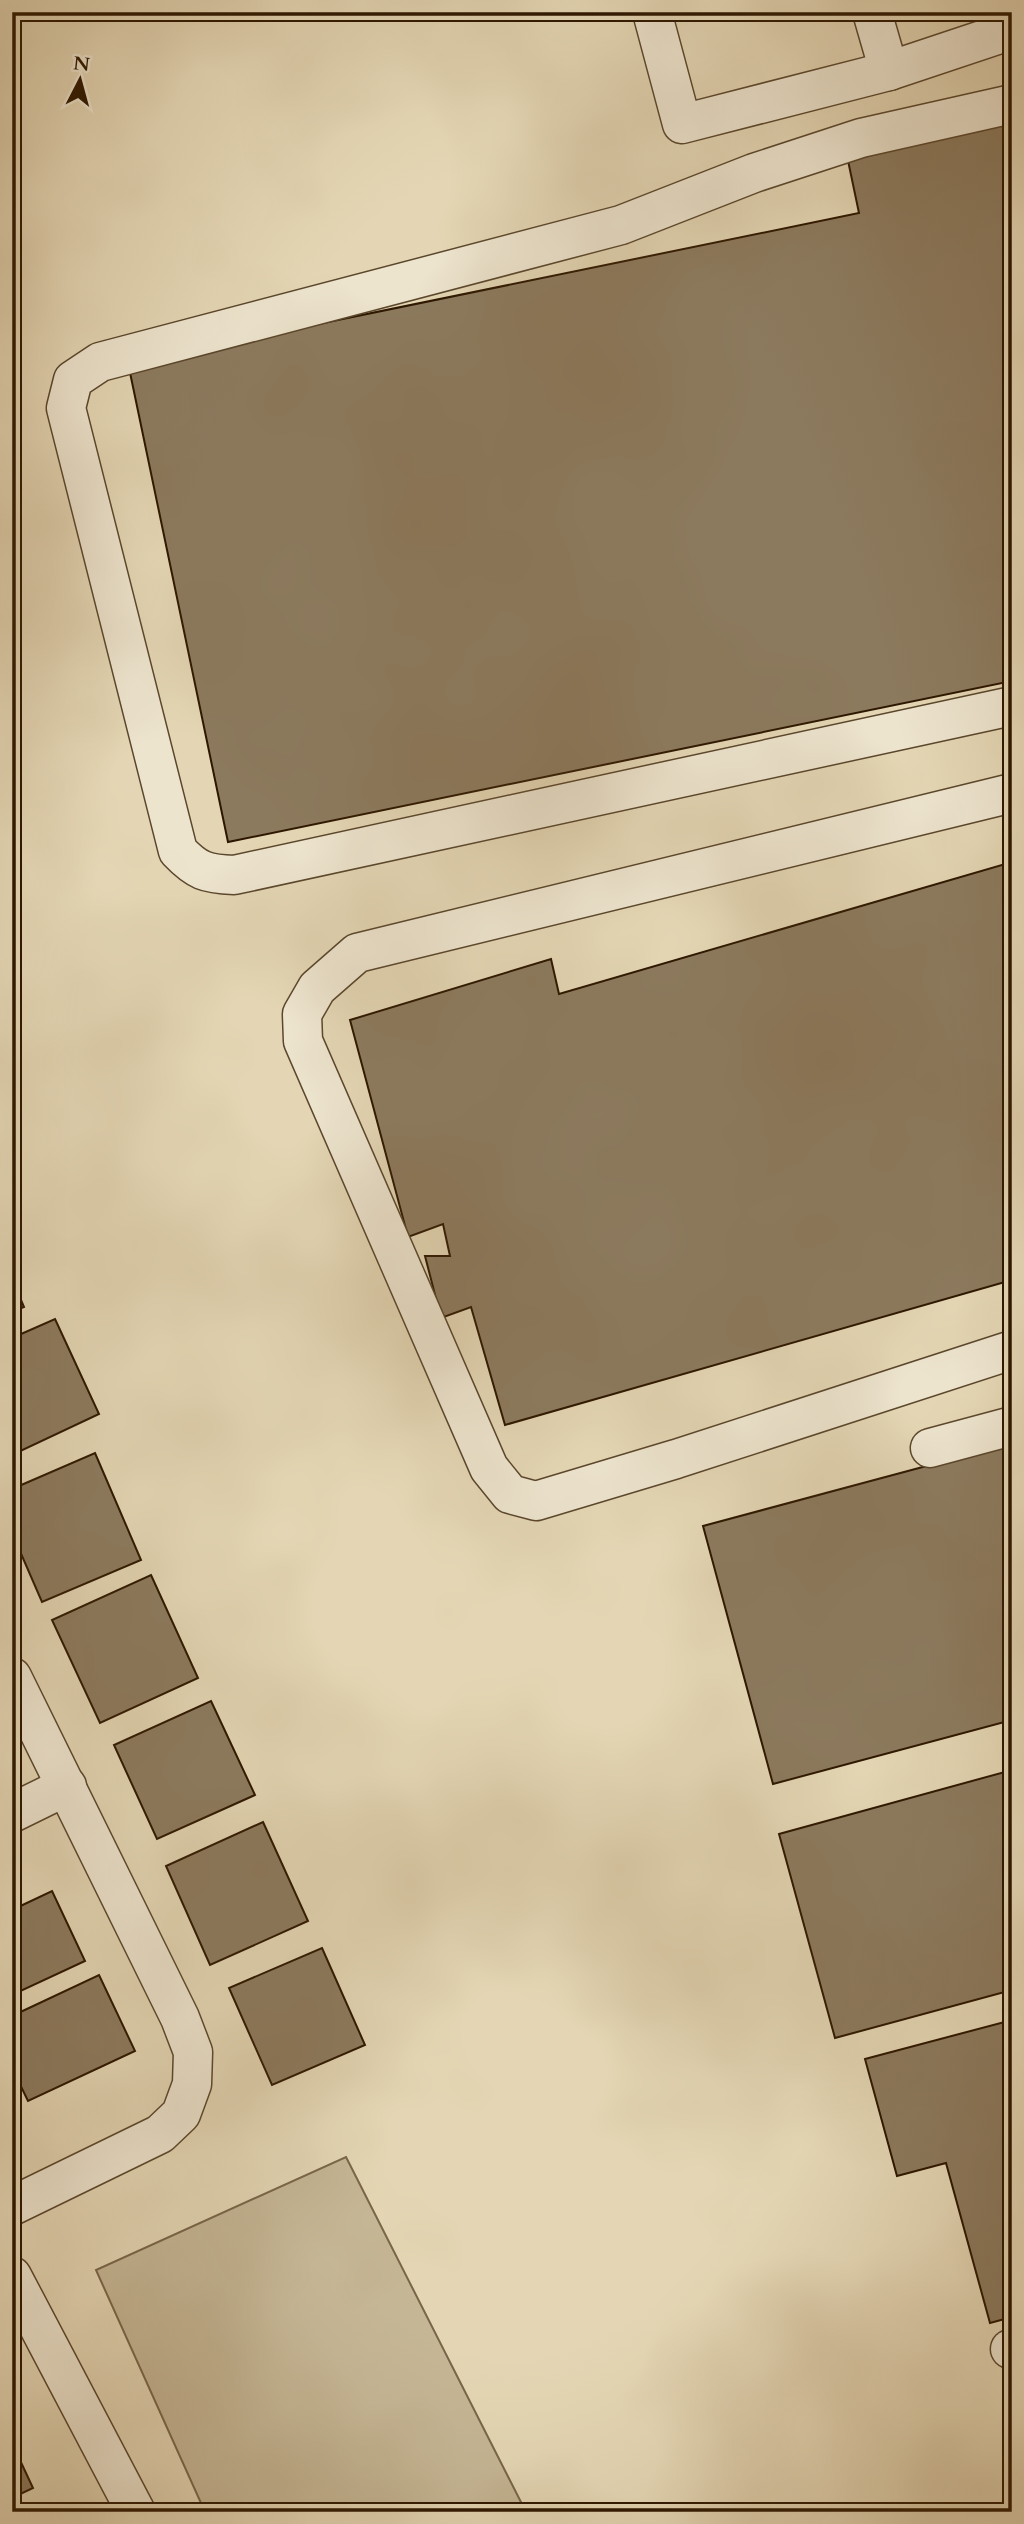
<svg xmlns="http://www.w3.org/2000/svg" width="1024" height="2524" font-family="Cardo,serif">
<rect width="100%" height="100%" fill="#e4d6b4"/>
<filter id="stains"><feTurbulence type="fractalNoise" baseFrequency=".00286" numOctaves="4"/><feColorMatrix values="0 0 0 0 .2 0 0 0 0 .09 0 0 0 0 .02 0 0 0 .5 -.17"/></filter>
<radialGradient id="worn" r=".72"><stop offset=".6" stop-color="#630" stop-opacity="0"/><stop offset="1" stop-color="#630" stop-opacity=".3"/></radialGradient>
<path fill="#c5b695" stroke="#79664a" stroke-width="2" d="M346,2157L526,2512H205L96,2270Z"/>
<g fill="#8c7a5e" stroke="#2d1700" stroke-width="2">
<path d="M1012,117V681L228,842L128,363L859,213L846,151Z"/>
<path d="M1012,862V1280L505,1425L471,1307L441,1318L425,1256H450L443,1224L408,1237L350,1020L551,959L559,994Z"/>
<path d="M12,1279L24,1307L12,1312Z"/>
<path d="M55,1319L99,1414L12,1455V1338Z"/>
<path d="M1012,1443V1720L773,1784L703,1526Z"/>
<path d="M95,1453L141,1560L42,1602L12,1533V1489Z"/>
<path d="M151,1575L198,1678L100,1723L52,1620Z"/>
<path d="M211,1701L255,1795L157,1839L114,1745Z"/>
<path d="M1012,1770V1990L835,2038L779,1834Z"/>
<path d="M263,1822L308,1921L210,1965L166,1866Z"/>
<path d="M52,1891L85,1961L12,1995V1910Z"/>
<path d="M322,1948L365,2045L272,2085L229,1988Z"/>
<path d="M99,1975L135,2051L28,2101L12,2068V2016Z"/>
<path d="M1012,2020V2317L990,2323L946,2163L897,2176L865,2059Z"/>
<path d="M12,2443L33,2488L12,2498Z"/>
</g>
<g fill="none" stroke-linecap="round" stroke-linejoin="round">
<defs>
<g id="minor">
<path d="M652,12L682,124L889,71L872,12"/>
<path d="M889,71L1012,30"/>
<path d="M1012,104L861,138L754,173L621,225L100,362L73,380L66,408L178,851C197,871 206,874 234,875L1012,706"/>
<path d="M1012,793L357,953L317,988L302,1014L303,1041L489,1468L510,1494L536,1501L676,1459L1012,1350"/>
<path d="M930,1448L1012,1426"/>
<path d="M12,1677L180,2018L193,2052L192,2084L181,2114L160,2134L12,2206"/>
<path d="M12,1813L67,1786"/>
<path d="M12,2276L136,2512"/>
<path d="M1010,2349H1012"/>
</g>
</defs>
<use href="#minor" stroke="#5b472d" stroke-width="41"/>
<use href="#minor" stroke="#ede4ce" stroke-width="38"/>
</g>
<rect width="1024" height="2524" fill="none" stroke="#e4d6b4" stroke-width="42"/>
<rect x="14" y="14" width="996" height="2496" fill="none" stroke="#2d1700" stroke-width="3.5"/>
<rect x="21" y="21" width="982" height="2482" fill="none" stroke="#2d1700" stroke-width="2"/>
<g transform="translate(80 80) rotate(6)" stroke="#ede4ce" stroke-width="5" paint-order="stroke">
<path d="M0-5L12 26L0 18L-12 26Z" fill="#2d1700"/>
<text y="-10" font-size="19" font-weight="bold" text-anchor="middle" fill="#2d1700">N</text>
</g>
<rect width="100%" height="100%" filter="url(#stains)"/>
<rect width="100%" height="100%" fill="url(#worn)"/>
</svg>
